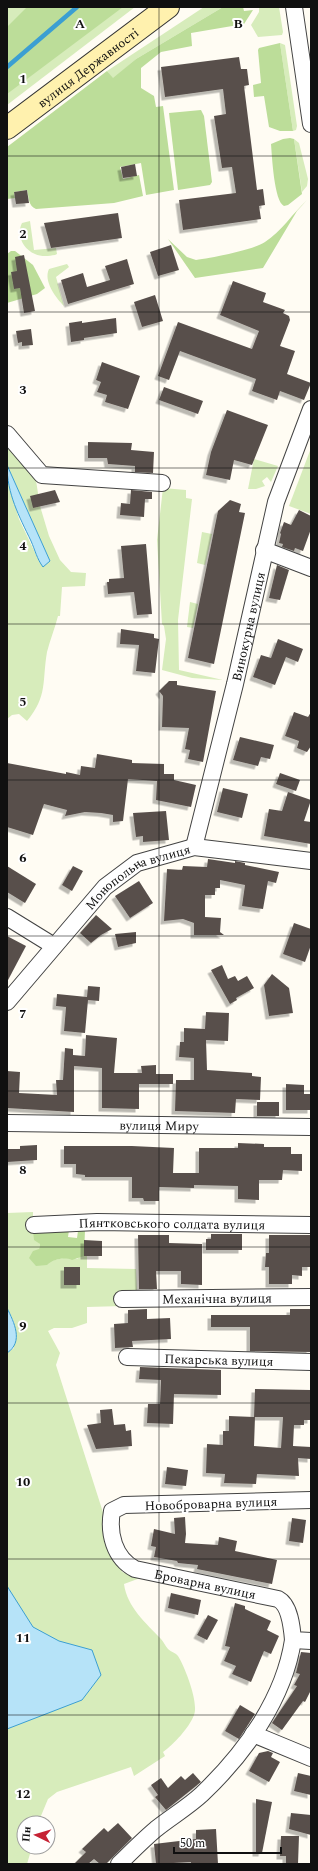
<svg xmlns="http://www.w3.org/2000/svg" width="318" height="1871" font-family="Spectral,serif">
<defs>
<filter id="shadow"><feDropShadow dx="-3.5" dy="3.5" stdDeviation="0" flood-color="#0004"/></filter>
</defs>
<rect width="100%" height="100%" fill="#fffcf3"/>
<g fill="#d7ecbb">
<path d="M7,7H135L7,105Z"/>
<path d="M204,7H223L136,59L113,79L107,71Z"/>
<path d="M259,7H279L283,32L282,35L258,37L251,25L259,12Z"/>
<path d="M280,43L285,45L297,126L296,130L293,131Z"/>
<path d="M294,139L299,143L308,179L307,186L302,192Z"/>
<path d="M30,221L34,250L56,248L57,254L55,255C49,256 41,257 35,254C23,249 16,235 22,223Z"/>
<path d="M67,264L69,267L56,277L64,306C56,298 43,281 49,269Z"/>
<path d="M7,439L35,474L40,506L49,536L60,560L71,572L86,573L85,586L62,587L60,616H58C55,628 50,640 47,652C42,681 48,696 27,721L19,714L12,715L7,719V478L19,519L40,563L50,561L7,465Z"/>
<path d="M311,448V514L289,506Z"/>
<path d="M254,459L278,466L271,482L267,477L262,481L265,486L256,489H248Z"/>
<path d="M163,488L186,490V498L192,499L178,620L179,670L223,680L192,678L162,670L166,639L164,626L162,624L157,540Z"/>
<path d="M202,532L212,534L205,565L197,563Z"/>
<path d="M190,602L198,604L193,628L187,627Z"/>
<path d="M33,1212V1230L40,1244L39,1249L51,1261L67,1257L77,1259L81,1256H87V1268L136,1269L137,1292L123,1306L87,1307V1323L72,1328H54L48,1331L60,1353L56,1365L122,1572L143,1577L124,1584C127,1607 146,1623 161,1639C164,1642 165,1646 168,1649C171,1652 176,1653 178,1656C185,1667 199,1703 194,1715C189,1728 174,1744 163,1752L165,1756L134,1776L131,1767L57,1792L48,1799L38,1823H24V1847H32L27,1864H7V1353L14,1348V1322L7,1308V1213Z"/>
</g>
<g fill="#bcdd99">
<path d="M27,7H123L7,94V27Z"/>
<path d="M223,7H243L244,11L253,10L244,24L191,33L192,46L161,52L141,68V88L154,96L156,107L163,106L174,190L146,195L141,163L120,167L123,179L139,175L143,196L114,203L36,209C28,206 29,197 27,190L14,192L15,198L7,199V147L107,71L113,78L136,59Z"/>
<path d="M280,43L293,131H280L269,127L264,96L254,97L253,85L261,83L258,50L259,48Z"/>
<path d="M201,110L204,116L212,182L210,185L178,190L169,113Z"/>
<path d="M290,138L294,139L302,194L288,205L284,206C274,201 272,156 271,144L283,139Z"/>
<path d="M307,200L297,211L263,268L195,278L168,239L187,257L196,260C211,258 253,250 265,242C281,232 293,213 307,200Z"/>
<path d="M11,251H15L33,265L45,288L37,294L7,303V254Z"/>
<path d="M33,1230H69L68,1237L77,1238L78,1231L85,1230L84,1256L72,1260C65,1257 53,1259 47,1265L36,1266L29,1258L33,1251L39,1249L40,1244L34,1240Z"/>
</g>
<g fill="#b6e3f8" stroke="#3b9fd2">
<path d="M7,465L50,561L43,567C37,559 35,550 31,541C19,516 7,494 7,465Z"/>
<path d="M7,1308C14,1322 24,1342 7,1353Z"/>
<path d="M7,1586L33,1627L59,1641L92,1650L101,1675L82,1700L7,1729Z"/>
</g>
<g fill="none" stroke-linecap="round" stroke-linejoin="round">
<path stroke="#3b9fd2" stroke-width="4.5" d="M7,67L77,7"/>
</g>
<g fill="#59504c" fill-rule="evenodd" filter="url(#shadow)">
<path d="M239,57L241,69H247L249,85L244,86L257,190L263,189L265,205L259,206L261,219L183,230L179,200L236,193L232,167L222,168L214,116L226,114L223,89L165,97L161,67Z"/>
<path d="M135,164L137,176L123,178L121,167Z"/>
<path d="M27,190L29,203L16,204L14,192Z"/>
<path d="M118,213L122,238L51,248L44,223Z"/>
<path d="M171,245L179,270L158,276L150,252Z"/>
<path d="M24,255L35,311L24,313L20,288L14,289L11,272L17,271L15,257Z"/>
<path d="M127,259L134,284L68,304L61,280L83,273L87,287L110,280L105,266Z"/>
<path d="M233,281L266,293L263,302L285,310L283,313L289,316L290,320L280,346L295,351L287,374L311,383L304,400L280,391L277,400L252,391L256,379L180,351L169,380L158,376L178,322L252,349L259,331L220,315Z"/>
<path d="M155,295L163,321L142,327L134,302Z"/>
<path d="M116,318L117,333L84,338V340L71,342L69,323L82,321V323Z"/>
<path d="M31,329L33,345L22,346V342L18,343L16,331Z"/>
<path d="M102,362L140,376L128,409L105,402L107,395L97,392L101,382L96,380Z"/>
<path d="M164,387L203,401L198,414L159,400Z"/>
<path d="M227,410L268,425L252,465L234,460L230,480L206,475L211,452Z"/>
<path d="M88,442L132,443L131,450L154,452L153,473L135,472V466L108,464L107,458H88Z"/>
<path d="M55,490L60,502L33,508L30,496Z"/>
<path d="M131,490L152,492V499H145L144,517L120,515L121,503L130,504Z"/>
<path d="M230,500L241,504L239,512L245,513L214,664L188,658L218,511Z"/>
<path d="M299,510L311,516V529L303,551L295,548L294,551L282,547L283,544L279,543L281,534L280,533L284,522L291,525Z"/>
<path d="M146,544L152,614L137,615L134,592L108,594L107,582H109V579L124,578L121,546Z"/>
<path d="M277,565L289,570L280,600L269,598Z"/>
<path d="M121,629L154,634V638L159,639L155,673L136,671L139,645L120,644Z"/>
<path d="M278,639L303,649L298,662L286,657L275,685L253,677L261,655L271,658Z"/>
<path d="M169,681H177V685L216,691L203,762L188,759L190,750L185,749L189,728L162,727L163,696L159,691Z"/>
<path d="M294,712L308,717L311,712V746L307,752L297,748L299,741L285,736Z"/>
<path d="M240,737L274,745L270,759L261,757L258,766L233,760Z"/>
<path d="M97,754L132,760V763L164,764V774H174V780L196,785L191,807L156,800L157,781L128,779L123,821L113,822V815L101,813L85,812L65,816L67,810L44,804L33,835L7,827V763L66,774V772L80,775L81,766L95,768Z"/>
<path d="M280,773L300,780L296,791L276,784Z"/>
<path d="M223,788L248,794L242,818L217,812Z"/>
<path d="M288,792L311,800L304,821L311,822V844L264,836L269,809L282,811Z"/>
<path d="M166,811L169,840L143,842V836L136,837L133,813Z"/>
<path d="M208,859L235,863V861L245,863V865L279,872L276,883L268,881L263,909L242,906L245,885L220,880V888H215V895H205V917L221,918L220,932L224,935H194V923L183,919L164,921L167,869L182,870L183,866L207,867Z"/>
<path d="M7,866L36,884L25,903L7,892Z"/>
<path d="M73,866L83,871L72,891L62,885Z"/>
<path d="M139,881L153,903L130,918L115,896Z"/>
<path d="M96,915L112,929L101,935L91,943L80,933Z"/>
<path d="M294,923L311,929V945L305,962L283,954Z"/>
<path d="M136,932V943L118,947L115,934Z"/>
<path d="M7,936L26,946L7,982Z"/>
<path d="M222,965L228,979L235,976L238,981L247,976L254,988L236,998L237,1000L230,1004L211,970Z"/>
<path d="M272,974L289,988L293,1013L269,1016L264,985Z"/>
<path d="M88,986L100,987L99,1001L88,1000L85,1033L64,1031L66,1007L56,1006L57,994L87,997Z"/>
<path d="M206,1012L229,1013L228,1041L206,1040L207,1070L252,1073V1076L261,1077L260,1100L236,1099L235,1113L175,1111L176,1080H194V1058L179,1057L180,1042H184V1028L205,1029Z"/>
<path d="M86,1035L117,1038L114,1073H142L141,1066L156,1065V1074H173V1084H139V1109L102,1108V1068L74,1066V1112L7,1108V1071L20,1072L19,1093L57,1095L56,1080H63L65,1048L73,1049V1055L85,1056Z"/>
<path d="M286,1084L304,1085V1094H311V1110H286Z"/>
<rect x="257" y="1102" width="22" height="14"/>
<path d="M238,1143L264,1144V1147H291V1154H302V1171L283,1170L282,1180H259V1200L238,1199V1186L194,1185V1188L159,1187V1201H144L143,1198H132V1177H85V1175L76,1174V1164H64V1146H132L174,1148L173,1173H199V1148H238Z"/>
<path d="M37,1145V1160L7,1162V1149H20V1146Z"/>
<path d="M211,1234H242V1250H206V1239H211Z"/>
<path d="M138,1235H169V1243L202,1244V1285L181,1284V1271H156L157,1289H139Z"/>
<path d="M269,1235H311V1267H302V1276L292,1275V1284H269V1267H265L266,1253H269Z"/>
<path d="M84,1240L102,1241V1256H84Z"/>
<rect x="64" y="1267" width="16" height="18"/>
<path d="M147,1309V1319L170,1318L171,1339L132,1341L133,1347L115,1348L114,1324L128,1323V1310Z"/>
<path d="M290,1309H311L310,1352L250,1351V1327H211V1315H290Z"/>
<path d="M140,1367L221,1370V1395L174,1394L173,1424L147,1423L148,1404H160L161,1380L139,1379Z"/>
<path d="M255,1389L311,1390V1420H304V1425H294L293,1446L311,1447V1459L298,1458L299,1476L257,1474L256,1484L224,1483L225,1474L206,1473L207,1444L223,1445V1431H229V1416L254,1417ZM255,1417H283L281,1448L254,1446Z"/>
<path d="M112,1409L114,1425L125,1424L126,1431L131,1430L132,1446L96,1449L87,1425L101,1423L100,1410Z"/>
<path d="M167,1467L188,1470L186,1486L165,1484Z"/>
<path d="M185,1517L186,1534L185,1543L218,1545L219,1537L237,1541L235,1551L277,1560L272,1584L197,1569L198,1565L178,1563L177,1561L154,1557L156,1547L151,1546L154,1529L175,1534L174,1518Z"/>
<path d="M292,1518L306,1520L303,1543L289,1541Z"/>
<path d="M171,1593L201,1600L198,1615L168,1608Z"/>
<path d="M235,1603L245,1606V1609L271,1621L267,1630L279,1636L271,1654L264,1651L251,1682L232,1674L236,1666L224,1661L230,1647L225,1646Z"/>
<path d="M208,1615L218,1620L207,1640L197,1635Z"/>
<path d="M301,1652L311,1653V1690L305,1702L303,1701L282,1730L272,1723L297,1686L294,1685L300,1674L296,1673Z"/>
<path d="M240,1705L255,1714L239,1739L225,1731Z"/>
<path d="M268,1751L273,1753L271,1757L280,1762L269,1782L249,1771L259,1753Z"/>
<path d="M193,1773L201,1782L166,1810L155,1797L158,1795L151,1785L161,1778L168,1788L181,1776L185,1780Z"/>
<path d="M298,1773L311,1776V1795L294,1791Z"/>
<path d="M256,1799L272,1802L262,1853H256Z"/>
<path d="M291,1813L311,1815V1835L289,1829Z"/>
<path d="M118,1823L132,1838L106,1864H100L94,1859L88,1864H74L86,1852L82,1849L104,1828L108,1832Z"/>
<path d="M216,1829L218,1864H191V1862L156,1864L154,1844L196,1839V1830Z"/>
<path d="M281,1836H299L298,1864H286V1856H280Z"/>
</g>
<g fill="none" stroke-linecap="round" stroke-linejoin="round">
<defs>
<g id="street">
<path d="M294,7L311,124"/>
<path d="M7,434L42,475L162,483"/>
<path d="M264,550L311,568"/>
<path id="s1" d="M194,847L235,684L276,502L311,409"/>
<path d="M7,917L54,946"/>
<path id="s2" d="M7,1002L105,887L137,863L194,847L311,861"/>
<path id="s3" d="M7,1123L311,1127"/>
<path id="s4" d="M34,1225L97,1222L311,1225"/>
<path id="s5" d="M122,1299L311,1297"/>
<path id="s6" d="M127,1357L311,1362"/>
<path id="s7" d="M311,1500L124,1505L112,1511C108,1533 114,1558 135,1569L278,1599C290,1605 292,1628 293,1640L311,1641"/>
<path d="M253,1734L311,1758"/>
<path d="M119,1864C131,1852 143,1840 156,1829C171,1817 188,1807 202,1794C245,1753 284,1699 293,1640"/>
</g>
<g id="secondary">
<path id="s8" d="M7,128L168,7"/>
</g>
</defs>
<use href="#street" stroke="#434343" stroke-width="18"/>
<use href="#secondary" stroke="#323232" stroke-width="24"/>
<use href="#street" stroke="#fff" stroke-width="16"/>
<use href="#secondary" stroke="#fff1ae" stroke-width="22"/>
</g>
<path fill="none" stroke="#101010" stroke-width="1" stroke-opacity="0.55" d="M159,7V1864M7,156H311M7,312H311M7,468H311M7,624H311M7,780H311M7,936H311M7,1091H311M7,1247H311M7,1403H311M7,1559H311M7,1715H311"/>
<g text-anchor="middle" stroke-width="4" stroke-linejoin="round" paint-order="stroke">
<g font-size="13" fill="#101010" stroke="#fff">
<text dy="5" stroke="none"><textPath href="#s8" startOffset="101">вулиця Державності</textPath></text>
<text dy="5" stroke="none"><textPath href="#s1" startOffset="227">Винокурна вулиця</textPath></text>
<text dy="5" stroke="none"><textPath href="#s2" startOffset="185">Монопольна вулиця</textPath></text>
<text dy="5" stroke="none"><textPath href="#s3" startOffset="152">вулиця Миру</textPath></text>
<text dy="5" stroke="none"><textPath href="#s4" startOffset="138">Пянтковського солдата вулиця</textPath></text>
<text dy="5" stroke="none"><textPath href="#s5" startOffset="95">Механічна вулиця</textPath></text>
<text dy="5" stroke="none"><textPath href="#s6" startOffset="92">Пекарська вулиця</textPath></text>
<text transform="translate(211 1503) rotate(-2)" y="5">Новоброварна вулиця</text>
<text dy="5" stroke="none"><textPath href="#s7" startOffset="339">Броварна вулиця</textPath></text>
</g>
</g>
<g font-size="13" text-anchor="middle" font-weight="bold" fill="#101010" stroke="#fff" stroke-width="4" stroke-linejoin="round" paint-order="stroke">
<text x="80" y="28">A</text>
<text x="238" y="28">B</text>
<text x="23" y="83">1</text>
<text x="23" y="238">2</text>
<text x="23" y="394">3</text>
<text x="23" y="550">4</text>
<text x="23" y="706">5</text>
<text x="23" y="862">6</text>
<text x="23" y="1018">7</text>
<text x="23" y="1174">8</text>
<text x="23" y="1330">9</text>
<text x="23" y="1486">10</text>
<text x="23" y="1642">11</text>
<text x="23" y="1798">12</text>
</g>
<rect width="318" height="1871" fill="none" stroke="#101010" stroke-width="16"/>
<g transform="translate(36 1835) rotate(275)"><circle r="19" fill="#ffffff" stroke="#9f9f9f"/>
<path d="M0-3L7 15L0 10L-7 15Z" fill="#c62234"/>
<text y="-6" font-size="11" font-weight="bold" text-anchor="middle" fill="#101010">Пн</text>
</g>
<path d="M174 1847v6h107v-6" fill="none" stroke="#101010" stroke-width="2"/>
<text x="180" y="1847" font-size="12" fill="#101010" stroke="#ffffff" stroke-width="3" paint-order="stroke">50 m</text>
</svg>
